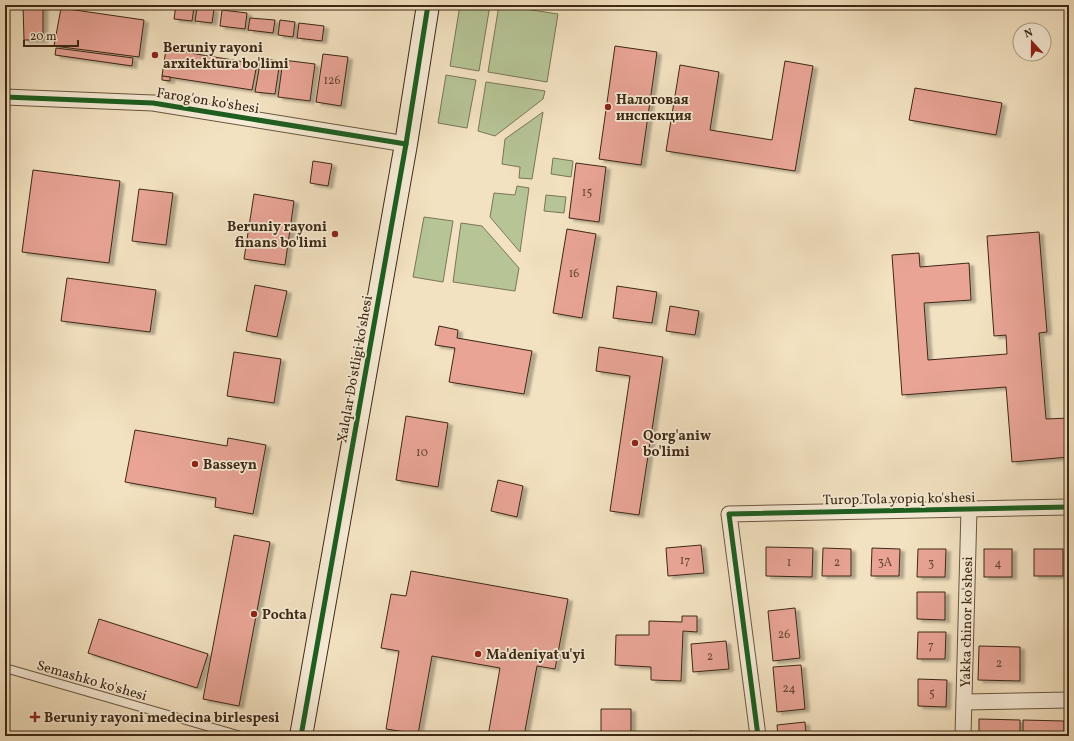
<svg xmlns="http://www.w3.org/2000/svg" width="1074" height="741" font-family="Vollkorn,serif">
<defs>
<filter id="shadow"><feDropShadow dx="4.5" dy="2.5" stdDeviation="1" flood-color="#0004"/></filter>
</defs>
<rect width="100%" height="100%" fill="#f3e2c1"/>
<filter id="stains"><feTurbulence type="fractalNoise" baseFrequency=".005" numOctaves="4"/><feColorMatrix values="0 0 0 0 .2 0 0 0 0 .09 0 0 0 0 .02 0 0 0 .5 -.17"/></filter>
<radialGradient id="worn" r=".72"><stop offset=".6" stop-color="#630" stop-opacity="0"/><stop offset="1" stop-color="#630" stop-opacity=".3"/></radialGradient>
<g fill="#b6c496" stroke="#7a7655">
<path d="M460,5H490L479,71L450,66Z"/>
<path d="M499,5L558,14L547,82L488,72Z"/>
<path d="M446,75L476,80L467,128L438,123Z"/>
<path d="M486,82L545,91L543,99L495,136L478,131Z"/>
<path d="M543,112L532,179L519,178L520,167L502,164L505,139Z"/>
<path d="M553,158L573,161L571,177L551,174Z"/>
<path d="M517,186L529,188L520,252L490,217L494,193L515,195Z"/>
<path d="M546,195L566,197L564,213L544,211Z"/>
<path d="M424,217L453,221L443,282L413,277Z"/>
<path d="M461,223L482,226L519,268L515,291L453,282Z"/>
</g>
<g fill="#e9a496" stroke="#3d2814" filter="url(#shadow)">
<path d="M23,5H43V40H24Z"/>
<path d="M176,5L194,7L192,21L174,19Z"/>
<path d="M61,8L144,20L139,57L54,46Z"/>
<path d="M197,8L214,9L212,23L195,21Z"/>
<path d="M222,10L247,13L245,29L220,26Z"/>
<path d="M250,18L275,20L273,33L248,30Z"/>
<path d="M280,20L295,22L293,37L278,35Z"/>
<path d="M299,23L324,26L322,41L297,38Z"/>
<path d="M615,46L657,52L641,165L599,159Z"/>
<path d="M56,48L133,58L132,66L55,55Z"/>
<path d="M166,49L257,64L252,90L162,76Z"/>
<path d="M323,54L348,57L341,106L316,102Z"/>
<path d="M261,58L280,61L275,94L255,92Z"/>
<path d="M283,60L315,64L310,101L278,97Z"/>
<path d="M785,61L813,66L795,171L666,151L680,65L719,72L710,130L772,140Z"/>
<path d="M162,76L170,77V81L162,80Z"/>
<path d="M915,88L1002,103L996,135L909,120Z"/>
<path d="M313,161L332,164L328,186L310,183Z"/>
<path d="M576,163L606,167L599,222L569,218Z"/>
<path d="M33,170L120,181L109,263L22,252Z"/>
<path d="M139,189L173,193L166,245L132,241Z"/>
<path d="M254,194L294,201L285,265L244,259Z"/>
<path d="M567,229L596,234L582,318L553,313Z"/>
<path d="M1039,232L1047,332L1039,333L1046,419L1069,418V457L1012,462L1006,387L902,395L892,255L919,253L920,267L969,263L971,300L924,303L928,360L1007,354L1006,335L994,336L987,236Z"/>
<path d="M67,278L156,290L150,332L61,321Z"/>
<path d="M255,285L287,291L277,337L246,331Z"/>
<path d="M617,286L657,292L652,323L613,318Z"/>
<path d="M670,306L699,311L695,335L666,331Z"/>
<path d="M439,326L458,330L457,338L532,351L524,394L449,382L455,348L435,345Z"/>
<path d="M599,347L663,357L639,515L610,511L630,376L596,371Z"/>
<path d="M234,352L281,359L274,403L227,396Z"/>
<path d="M406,416L448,423L438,487L396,480Z"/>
<path d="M135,430L227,446L228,438L266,445L253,514L215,507L216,498L125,482Z"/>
<path d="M498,480L523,486L517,517L491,511Z"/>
<path d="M234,535L270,542L239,706L203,699Z"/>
<path d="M701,545L704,573L668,576L666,548Z"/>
<path d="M766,547L813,548L812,577L766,576Z"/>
<path d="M823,548L851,549V576H822Z"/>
<path d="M872,548L900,549L899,576H871Z"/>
<path d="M918,549H946L945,577H917Z"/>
<rect x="984" y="549" width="28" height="28"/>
<rect x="1034" y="549" width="29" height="27"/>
<path d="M411,571L568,599L555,669L537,666L524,736H488L500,668L432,656L418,734L386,729L399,651L381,648L391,594L406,596Z"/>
<path d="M917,592H945V620L917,619Z"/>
<path d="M795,608L800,658L773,661L768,611Z"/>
<path d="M682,616H697V632L683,631L681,681L651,680V667L615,665L616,635H649V621L682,622Z"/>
<path d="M99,619L208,654L197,688L88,653Z"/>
<path d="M918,632H946L945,659H917Z"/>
<path d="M726,641L729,669L693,672L691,644Z"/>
<path d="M979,646L1020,647V681L978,680Z"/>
<path d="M801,665L805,709L777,712L773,667Z"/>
<path d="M918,679L947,680L946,707L918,706Z"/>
<path d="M601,709H631V736L601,735Z"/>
<path d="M979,719L1020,720V736H979Z"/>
<path d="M1023,720L1064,721V736H1023Z"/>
<rect x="1068" y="720" width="1" height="16"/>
<path d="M805,722L806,736H778L777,725Z"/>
<path d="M5,730L25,736H5Z"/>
<path d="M689,731L720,732L719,736H689Z"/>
<path d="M645,733L676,734V736H645Z"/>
</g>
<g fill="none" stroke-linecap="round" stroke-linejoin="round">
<defs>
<path id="lane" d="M5,668L241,736"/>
<g id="street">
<path d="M5,97L153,103L406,144"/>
<path d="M964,702L1069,700"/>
<path d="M758,736L729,514L1069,507"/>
<path d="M963,736L969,509"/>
</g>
<path id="secondary" d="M301,736L406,144L428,5"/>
</defs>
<use href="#lane" stroke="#6a563f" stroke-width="10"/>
<use href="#street" stroke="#6a563f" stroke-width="17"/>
<use href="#secondary" stroke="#3d2814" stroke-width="24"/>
<use href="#lane" stroke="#f7ecd7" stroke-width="8"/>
<use href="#street" stroke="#f7ecd7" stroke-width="15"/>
<use href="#secondary" stroke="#f7ecd7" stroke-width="22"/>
<defs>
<g id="cycleway">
<path d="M5,97L153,103L406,144"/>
<path d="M301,736L406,144L428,5"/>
<path d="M758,736L729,514L1069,507"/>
</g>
</defs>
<use href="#cycleway" stroke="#f7ecd7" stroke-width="8"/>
<use href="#cycleway" stroke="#1b5e20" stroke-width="5"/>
</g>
<g fill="#8f2418" stroke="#f7ecd7" stroke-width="1.5">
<circle cx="155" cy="55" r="4"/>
<circle cx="608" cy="107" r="4"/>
<circle cx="335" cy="234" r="4"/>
<circle cx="635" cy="443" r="4"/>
<circle cx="195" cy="464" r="4"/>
<circle cx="254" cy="614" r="4"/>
<circle cx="478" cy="654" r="4"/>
<path d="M33 711h4v4h4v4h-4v4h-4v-4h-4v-4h4z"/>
</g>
<g text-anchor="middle" stroke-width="3.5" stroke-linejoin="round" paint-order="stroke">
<g font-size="12" fill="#684734">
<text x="332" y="84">126</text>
<text x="587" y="196">15</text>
<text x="574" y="277">16</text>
<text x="422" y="456">10</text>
<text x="685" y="564">17</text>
<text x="789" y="566">1</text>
<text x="837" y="566">2</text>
<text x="885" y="566">3A</text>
<text x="931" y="567">3</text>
<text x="998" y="567">4</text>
<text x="784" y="638">26</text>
<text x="931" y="649">7</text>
<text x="710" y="660">2</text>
<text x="999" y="667">2</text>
<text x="789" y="692">24</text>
<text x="932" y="697">5</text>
</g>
<g font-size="14" font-weight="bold" fill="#3d2814" stroke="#f7ecd7" text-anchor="start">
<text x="163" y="52">Beruniy rayoni<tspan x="163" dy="16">arxitektura bo'limi</tspan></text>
<text x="616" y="104">Налоговая<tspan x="616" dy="16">инспекция</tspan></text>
<text x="327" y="231" text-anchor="end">Beruniy rayoni<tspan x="327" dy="16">finans bo'limi</tspan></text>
<text x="643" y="440">Qorg'aniw<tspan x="643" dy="16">bo'limi</tspan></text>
<text x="203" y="469">Basseyn</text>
<text x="262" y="619">Pochta</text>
<text x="486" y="659">Ma'deniyat u'yi</text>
<text x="44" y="722">Beruniy rayoni medecina birlespesi</text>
</g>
<g font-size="14" fill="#3d2814" stroke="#f7ecd7">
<text transform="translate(208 100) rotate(9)" y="5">Farog'on ko'shesi</text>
<text transform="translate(354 369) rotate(-80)" y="5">Xalqlar Do'stligi ko'shesi</text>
<text transform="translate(899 498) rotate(-1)" y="5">Turop Tola yopiq ko'shesi</text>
<text transform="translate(966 622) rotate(-89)" y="5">Yakka chinor ko'shesi</text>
<text transform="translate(92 680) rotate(16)" y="5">Semashko ko'shesi</text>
</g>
</g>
<rect width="1074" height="741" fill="none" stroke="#f3e2c1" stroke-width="20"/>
<rect x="6" y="6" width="1062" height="729" fill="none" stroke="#3d2814" stroke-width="2"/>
<rect x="10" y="10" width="1054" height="721" fill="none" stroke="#3d2814"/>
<g transform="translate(1032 42) rotate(339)"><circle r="19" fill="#f7ecd7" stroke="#ad9e89"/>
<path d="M0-3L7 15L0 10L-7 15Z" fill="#8f2418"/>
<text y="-6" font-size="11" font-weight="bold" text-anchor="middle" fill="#3d2814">N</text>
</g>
<path d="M24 40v6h54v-6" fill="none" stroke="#3d2814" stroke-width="2"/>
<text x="30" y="40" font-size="12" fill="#3d2814" stroke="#f7ecd7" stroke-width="3" paint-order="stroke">20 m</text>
<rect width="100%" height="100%" filter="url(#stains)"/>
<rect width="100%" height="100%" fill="url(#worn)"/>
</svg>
